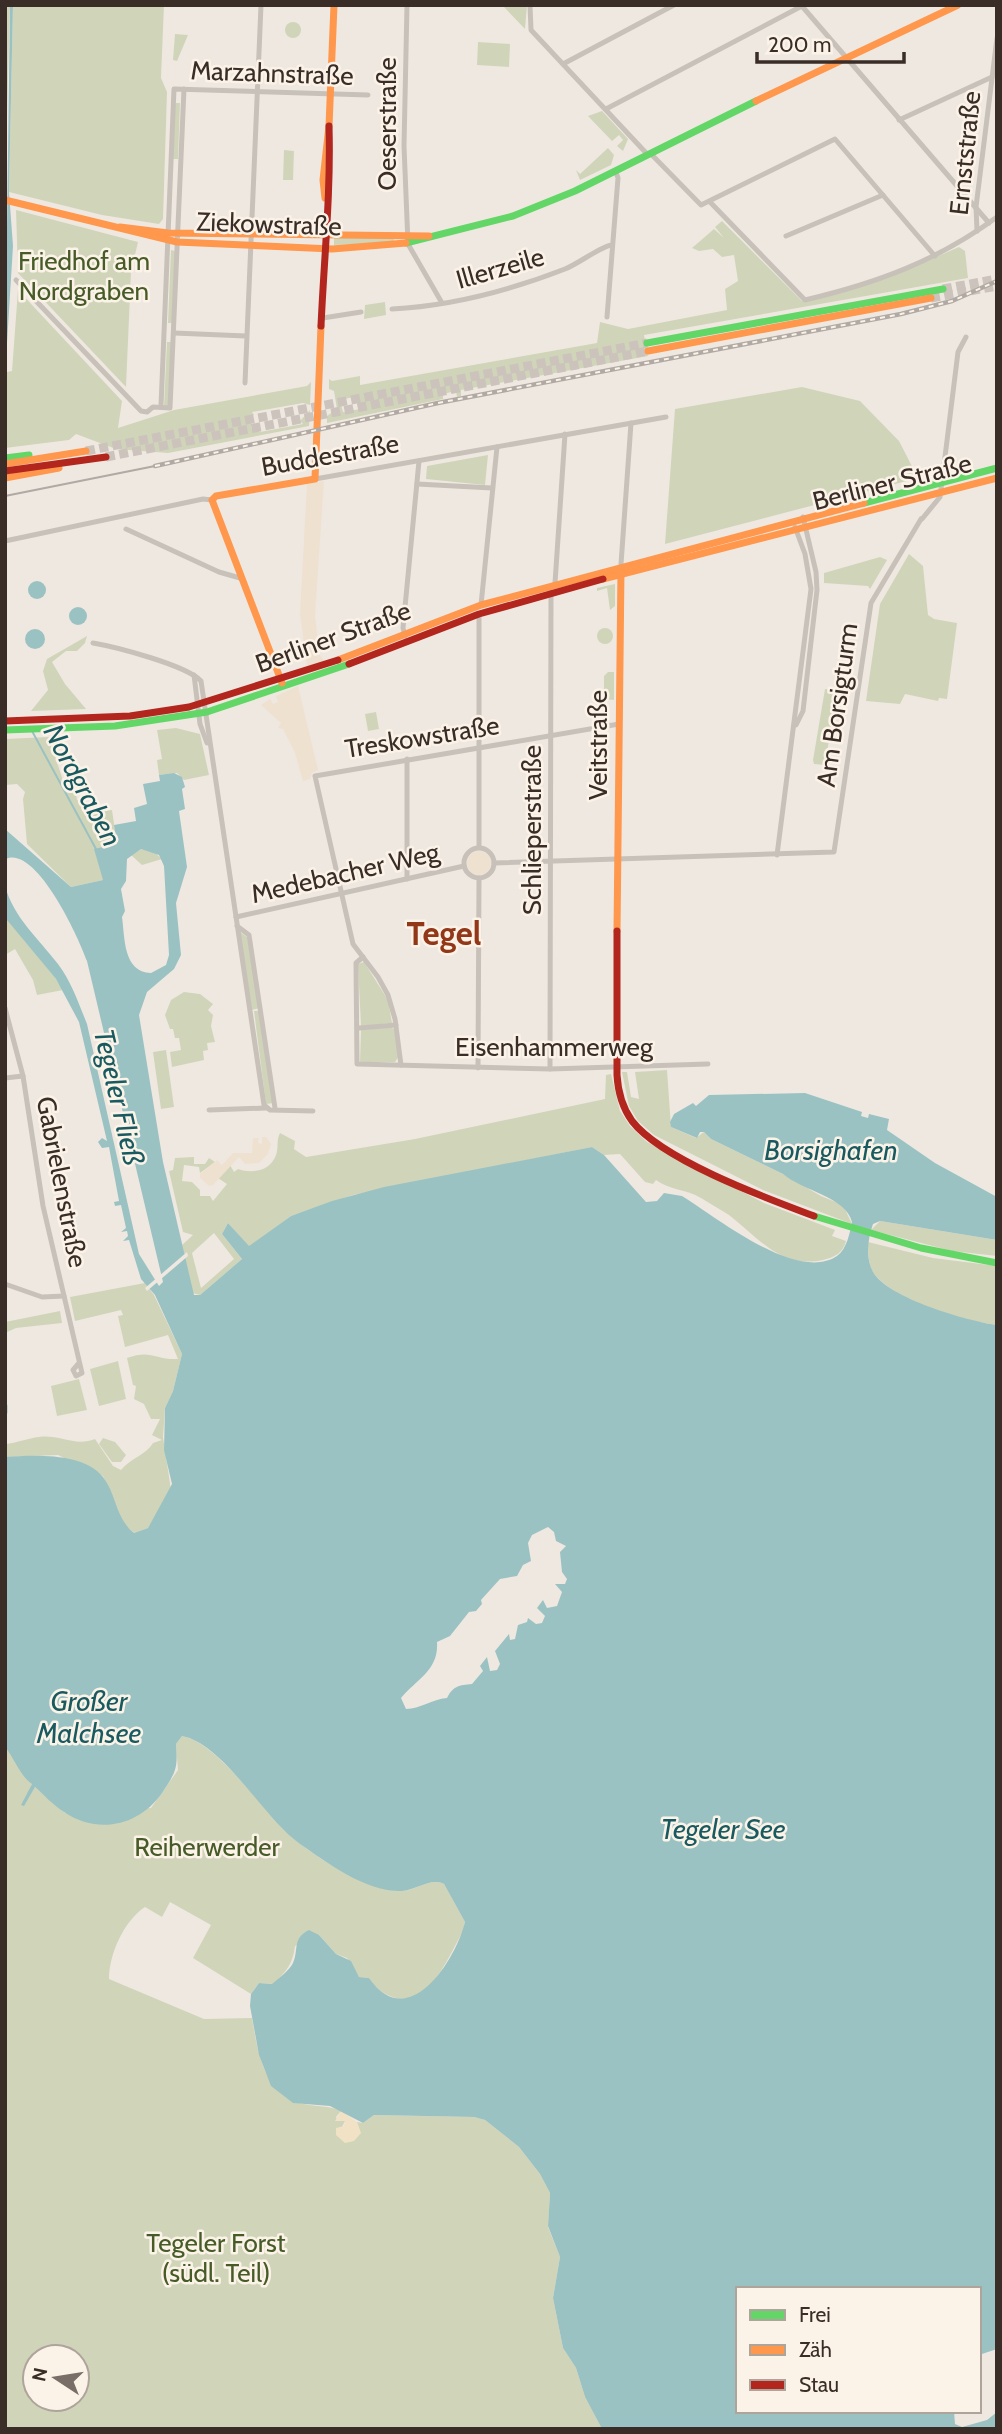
<svg xmlns="http://www.w3.org/2000/svg" width="1002" height="2434" font-family="Cabin,sans-serif">
<rect width="100%" height="100%" fill="#efe8e1"/>
<g fill="#d0d5b9" fill-rule="evenodd">
<path d="M5,5H10L5,191Z"/>
<path d="M13,5H164L161,78L167,92L163,219L159,224L102,215L9,192Z"/>
<path d="M502,5H527L525,29Z"/>
<circle cx="293" cy="30" r="8"/>
<path d="M175,34L188,35L177,61L173,60Z"/>
<path d="M478,42L510,44L509,67L477,65Z"/>
<path d="M175,103H180L178,159H173Z"/>
<path d="M602,111L628,139L623,151L617,146L623,140L619,135L612,141L588,116Z"/>
<path d="M608,148L614,155L611,165L580,180L576,170L580,174Z"/>
<path d="M284,150L294,151L293,180H283Z"/>
<path d="M16,210L138,242L131,272L126,387L18,273Z"/>
<path d="M722,221L802,301L885,279L959,247L965,251L968,278L644,335L648,356L461,390V396L457,397L456,391L443,394V399L327,423V416L337,409L334,391L329,389V379L332,381L360,376V385L597,343L600,322L628,329L727,310L725,289L738,281L734,255L722,257L713,249L699,251L692,248L714,229L724,238L715,227ZM358,396L360,409L343,412L340,400Z"/>
<path d="M334,237L394,238V243L334,245Z"/>
<path d="M171,250L175,251L172,323H168Z"/>
<path d="M18,290L122,401L118,428L174,410L307,386L311,382L310,405L303,403L252,412L254,415L249,416L252,429L260,432L303,424L300,421L310,410L309,426L168,453L116,449L76,434L69,440L5,448L7,372L12,371Z"/>
<path d="M385,302L386,315L364,319L365,305Z"/>
<path d="M167,342H171L169,406H164Z"/>
<path d="M802,387L860,401L899,441L918,478L665,544L675,409Z"/>
<path d="M488,455L485,485L426,479L427,466Z"/>
<path d="M909,554L923,566L928,615L934,619L957,623L947,699L939,698L938,701L905,694L900,704L866,701L880,604Z"/>
<path d="M880,557L887,560L870,589L868,586L824,583V573Z"/>
<path d="M615,584V606L610,610L607,588L597,591V588Z"/>
<circle cx="605" cy="636" r="8"/>
<path d="M87,636L85,643L77,651H66L52,662L65,684L86,709L31,711L48,690L43,671L47,659Z"/>
<path d="M608,672H614V700L604,699V676Z"/>
<path d="M825,689L834,690L835,703L825,765L814,764L813,760Z"/>
<path d="M376,712L379,729L368,731L365,714Z"/>
<path d="M176,728L200,734L209,775L184,780L177,773L159,775L157,760L162,759L157,730Z"/>
<path d="M49,737L64,784H75L76,792L80,793L76,794L77,800H81L84,814L112,810L117,844L112,846L103,880L71,887L27,844L23,799L25,792L17,784L6,785L5,739Z"/>
<path d="M141,849L153,851L162,859L142,865L131,855Z"/>
<path d="M5,916L56,979L63,990L37,995L33,980L15,949L5,955Z"/>
<path d="M240,932L247,937L259,1008L252,1010Z"/>
<path d="M364,962L388,1000L392,1023L361,1026L358,964Z"/>
<path d="M184,992L200,994L213,1004L208,1010L213,1015L211,1026L215,1042L207,1043L208,1050L203,1051L204,1060L172,1067L170,1052L181,1050L179,1038H175L173,1029H170L165,1015L171,1000Z"/>
<path d="M254,1011H259L274,1103L266,1104Z"/>
<path d="M390,1027L394,1029L399,1056L395,1062H360L361,1030Z"/>
<path d="M166,1050L174,1107L161,1109L153,1052Z"/>
<path d="M667,1070L671,1127L696,1138L704,1132L711,1139L783,1174L821,1196L843,1205L852,1224L763,1190L654,1135L638,1121L629,1106L622,1072H627L631,1097L639,1099L635,1072Z"/>
<path d="M611,1074L620,1111L630,1126L647,1142L764,1203L835,1230L832,1236L846,1241C843,1253 835,1257 823,1260C780,1269 759,1238 729,1215C720,1209 710,1204 701,1198C686,1189 669,1190 656,1180L653,1184L645,1182L620,1154L604,1155L592,1147L353,1195L291,1216L249,1247L228,1223L222,1234L242,1259L200,1295L192,1293L182,1245L193,1235L183,1232L169,1171L173,1170L175,1158L194,1157V1164H205L209,1158L215,1162L200,1173L199,1167L184,1165L182,1181L192,1182L200,1190V1196H210L213,1201L227,1184L218,1178L230,1165L234,1172L238,1169C253,1174 270,1171 276,1155C279,1147 276,1140 280,1133L295,1141L294,1149L306,1157L415,1139L605,1099L606,1075ZM214,1233L234,1259L201,1288L192,1253Z"/>
<path d="M880,1221L997,1240V1256L952,1251L871,1230Z"/>
<path d="M868,1242L933,1258L997,1266V1325C963,1321 897,1301 875,1275C868,1268 868,1251 868,1242Z"/>
<path d="M145,1283L154,1295L182,1354L173,1391L165,1408L163,1437L171,1490L148,1528L134,1533L123,1524L103,1476L58,1455L5,1457V1444C17,1443 28,1438 39,1437C59,1434 75,1447 95,1439L113,1466L121,1470C131,1458 147,1454 153,1443L162,1440L152,1435L160,1419H151L144,1404L134,1399L136,1386L133,1385L127,1358C151,1349 155,1360 178,1359L168,1335L125,1347L118,1316L123,1315L121,1310L75,1321L70,1297Z"/>
<path d="M60,1311L62,1323L16,1328L5,1333V1322Z"/>
<path d="M118,1361L126,1399L99,1406L90,1369Z"/>
<path d="M79,1379L87,1410L57,1416L51,1386Z"/>
<path d="M103,1438L115,1442L126,1455L121,1462H112L99,1444Z"/>
<path d="M182,1736C220,1743 265,1816 298,1842C321,1861 373,1893 403,1891C416,1890 432,1877 444,1884L465,1922L463,1931C448,1957 428,2012 390,1996C381,1992 374,1987 369,1978L359,1977L347,1958L336,1954L319,1935L295,1946C293,1964 286,1972 273,1984L259,1983L251,1994L193,1958L211,1925L170,1902L162,1917L145,1907C124,1921 109,1954 109,1979L204,2019L252,2018C258,2053 264,2096 304,2104C318,2107 328,2105 341,2111L336,2117L338,2121H345L342,2127L358,2128L357,2122L363,2123L374,2115L474,2117L485,2120L519,2147L540,2174L550,2193L548,2227L560,2257L553,2298L563,2348L576,2368L585,2397L602,2429H5V1747L32,1784L22,1806L35,1787L65,1813L151,1808L178,1770L176,1744ZM35,2357H77V2399H35Z"/>
</g>
<path fill="#f2e2c5" d="M341,2111L357,2122L361,2133L354,2141L345,2143L336,2135V2128L344,2126L345,2121H335Z"/>
<g fill="#eee1cf">
<path d="M324,481L315,615L319,654L324,661L307,667L300,614L307,484Z"/>
<path d="M298,686L318,770L312,773L310,779L303,781L295,753L283,729L278,728L281,723L261,705L270,699L273,704L278,702L276,696Z"/>
<circle cx="479" cy="863" r="12"/>
<path d="M262,1137H266L271,1144L268,1154L259,1163L245,1164L239,1157L213,1185L209,1186L200,1178V1174L217,1160L222,1165L233,1153H252L253,1138H259L258,1143L262,1144Z"/>
</g>
<g fill="#9bc2c2" fill-rule="evenodd">
<path d="M10,5H13L9,192L13,246L5,376Z"/>
<circle cx="37" cy="590" r="9"/>
<circle cx="78" cy="616" r="9"/>
<circle cx="35" cy="639" r="10"/>
<path d="M174,773L182,777L185,787L182,789L185,809L179,811L187,867L176,903L181,955L174,969L147,992L139,1015L163,1162L194,1295H200L242,1259L222,1234L228,1223L249,1246L291,1216L332,1201L384,1187L592,1147L604,1155L646,1202L657,1201L664,1193L682,1196C716,1217 797,1283 837,1256C847,1249 850,1232 852,1222C846,1197 803,1191 783,1174L711,1139L704,1132H700L697,1138L671,1127L670,1122L674,1114L693,1103L696,1106L709,1095L805,1093L862,1112L861,1116L868,1118L869,1114L889,1119L887,1130L935,1163L997,1197V1240L880,1221L873,1224C868,1238 865,1258 873,1272C888,1298 967,1321 997,1325V2349L979,2355V2289H738V2411H954L955,2424L962,2427L987,2420L997,2412V2429H602L585,2397L576,2368L563,2348L553,2298L560,2257L548,2226L550,2193L540,2174L519,2147L485,2120L474,2117L374,2115L363,2123L330,2106L293,2103L271,2086L259,2055L250,2006L251,1994L259,1983L272,1984C279,1978 289,1971 293,1963C299,1950 292,1938 309,1930L319,1935L336,1954L351,1961L359,1977L369,1978C408,2034 455,1962 465,1922L444,1884C432,1877 416,1890 402,1891C368,1893 327,1863 300,1844C263,1818 224,1744 182,1736L176,1744C178,1769 176,1772 162,1793C139,1826 98,1835 64,1812C53,1805 44,1795 35,1787L24,1806L21,1805L32,1784C21,1777 14,1758 5,1747V1457C33,1455 83,1452 103,1477C117,1495 115,1518 134,1533L148,1528L172,1484L164,1450L165,1408L173,1391L182,1354L155,1295L141,1279L129,1240L123,1241L128,1236L127,1231L121,1232L126,1228L121,1205L115,1206L114,1202L119,1201L109,1147L102,1148L98,1142L102,1138L107,1141L79,1022L56,979L7,920L5,886C14,918 38,938 58,964C71,981 79,1004 87,1024L139,1254L159,1286L163,1282L87,961C79,938 36,844 5,859V829L71,887L103,880L94,849L117,844L114,825L136,821L134,808L147,804L143,784L160,781L159,775ZM141,849L159,855L164,866L169,955L166,965L151,973C123,972 125,938 122,917L125,911L121,889L126,881L127,859ZM548,1527L554,1532L556,1541L566,1546L560,1552L562,1572L567,1579L565,1584H555L562,1592L557,1606L547,1608L543,1600L537,1608L545,1616L542,1623L536,1624L528,1618L527,1622L518,1625L515,1639L510,1640L509,1634L495,1651L500,1664L497,1670L490,1671L487,1657L480,1666L483,1671L472,1684C459,1685 453,1686 447,1698C432,1699 420,1709 406,1709L401,1698C417,1679 439,1670 437,1642L450,1636L469,1612L476,1611L482,1604L481,1600L500,1579L517,1576L523,1565L531,1561L528,1543L532,1535Z"/>
</g>
<path fill="#efe8e1" d="M187,1252L188,1256L147,1291L145,1288Z"/>
<g fill="none" stroke-linecap="round" stroke-linejoin="round">
<path stroke="#9bc2c2" stroke-width="2" d="M32,731L96,849"/>
<path stroke="#9bc2c2" stroke-width="5" d="M5,1406V1412"/>
<g stroke="#cbc3bc" stroke-width="9" stroke-dasharray="9 4.5" stroke-linecap="butt">
<path d="M943,289L997,279"/>
<path d="M931,298L997,286"/>
<path d="M86,451L647,343"/>
<path d="M106,457L648,351"/>
</g>
<g stroke="#c8c1ba" stroke-width="5">
<path d="M407,5L404,146L408,244L442,303"/>
<path d="M530,5L531,30L648,155"/>
<path d="M801,5L989,223"/>
<path d="M563,64L674,5"/>
<path d="M606,109L802,6"/>
<path d="M899,120L992,77"/>
<path d="M651,154L701,205L835,139L935,256"/>
<path d="M710,202L805,300C877,283 937,261 997,217"/>
<path d="M977,231L976,207L997,38"/>
<path d="M786,236L883,195"/>
<path d="M16,280L141,411L147,412L153,407L170,408L184,89"/>
<path d="M392,309C451,306 511,290 565,269C578,264 603,245 612,245"/>
<path d="M607,317L618,178L616,172"/>
<path d="M323,318L361,312"/>
<path d="M174,333L246,336"/>
<path d="M245,383L261,5"/>
<path d="M161,406L174,89L368,95"/>
<path d="M315,479L666,417"/>
<path d="M417,484L492,488"/>
<path d="M922,519L940,497L958,352L966,337"/>
<path d="M126,529L219,572L240,578"/>
<path d="M5,541L203,499L212,500"/>
<path d="M621,564L631,423"/>
<path d="M555,583L565,434"/>
<path d="M481,605L497,447"/>
<path d="M405,636L403,628L419,461"/>
<path d="M93,643C116,647 186,665 201,681L264,1105L270,1110L313,1111"/>
<path d="M194,675L200,724L207,743"/>
<path d="M796,725L803,711L817,590L816,572L803,517"/>
<path d="M407,759V879"/>
<path d="M479,847V614"/>
<circle cx="479" cy="863" r="15"/>
<path d="M777,855L811,589L805,554L795,527"/>
<path d="M494,863L834,852L871,603L921,519"/>
<path d="M236,917L464,866"/>
<path d="M237,926L249,935L275,1108"/>
<path d="M363,957L356,963L357,1064L550,1069L708,1064"/>
<path d="M5,1008L23,1076L43,1206L82,1373L76,1376L73,1370L79,1363"/>
<path d="M359,1028L396,1025"/>
<path d="M401,1065L395,1019L388,995L378,977L353,944L315,776L619,724"/>
<path d="M478,1068L479,878"/>
<path d="M550,1069L551,592"/>
<path d="M5,1078L23,1076"/>
<path d="M209,1110L266,1108"/>
<path d="M5,1284L42,1297L64,1296"/>
</g>
<g stroke="#63d668" stroke-width="7">
<path d="M406,243L513,216L575,191L756,101"/>
<path d="M647,343L943,289"/>
<path d="M5,458L29,455"/>
<path d="M864,503L997,468"/>
<path d="M5,730L115,726L207,712L349,664"/>
<path d="M814,1216L921,1248L997,1263"/>
</g>
<g stroke="#ff974d" stroke-width="7">
<path d="M756,101L958,5"/>
<path d="M325,198L323,180L329,126L334,5"/>
<path d="M5,200L177,242L332,249L406,243"/>
<path d="M120,227L168,233L429,236"/>
<path d="M648,351L931,298"/>
<path d="M5,464L86,451"/>
<path d="M5,478L59,468"/>
<path d="M603,579L997,478"/>
<path d="M338,660L481,605L864,503"/>
<path d="M282,683L212,500L216,496L315,479L321,326"/>
<path d="M617,931L621,569"/>
</g>
<g stroke="#b3261e" stroke-width="7">
<path d="M321,326C324,259 331,192 329,126"/>
<path d="M5,471L106,457"/>
<path d="M349,664L479,614L603,579"/>
<path d="M5,721L130,716L189,707L338,660"/>
<path d="M617,931V1075C618,1092 622,1107 632,1121C662,1160 766,1198 814,1216"/>
</g>
<path stroke="#b0a9a4" stroke-width="2" d="M5,496L155,466"/>
<defs>
<path id="rail" d="M155,466L438,403L901,314L952,301L997,281"/>
</defs>
<use href="#rail" stroke="#b0a9a4" stroke-width="4.5"/>
<use href="#rail" stroke="#fcf3e8" stroke-width="2" stroke-dasharray="5" stroke-linecap="butt"/>
</g>
<g text-anchor="middle" stroke-width="5" stroke-linejoin="round" paint-order="stroke">
<g font-size="26" fill="#3a2d27" stroke="#fcf3e8">
<text transform="translate(272 73) rotate(2)" y="9">Marzahnstraße</text>
<text transform="translate(387 124) rotate(-90)" y="9">Oeserstraße</text>
<text transform="translate(965 153) rotate(-84)" y="9">Ernststraße</text>
<text transform="translate(269 224) rotate(2)" y="9">Ziekowstraße</text>
<text transform="translate(500 268) rotate(-16)" y="9">Illerzeile</text>
<text transform="translate(330 455) rotate(-10)" y="9">Buddestraße</text>
<text transform="translate(892 482) rotate(-14)" y="9">Berliner Straße</text>
<text transform="translate(333 637) rotate(-20)" y="9">Berliner Straße</text>
<text transform="translate(837 705) rotate(-82)" y="9">Am Borsigturm</text>
<text transform="translate(422 737) rotate(-9)" y="9">Treskowstraße</text>
<text transform="translate(598 745) rotate(-90)" y="9">Veitstraße</text>
<text transform="translate(532 830) rotate(-90)" y="9">Schlieperstraße</text>
<text transform="translate(345 873) rotate(-13)" y="9">Medebacher Weg</text>
<text x="554" y="1056">Eisenhammerweg</text>
<text transform="translate(62 1182) rotate(79)" y="9">Gabrielenstraße</text>
</g>
<g font-size="26" fill="#475b28" stroke="#fcf3e8">
<text x="84" y="270">Friedhof am<tspan x="84" dy="30">Nordgraben</tspan></text>
<text x="207" y="1856">Reiherwerder</text>
<text x="216" y="2252">Tegeler Forst<tspan x="216" dy="30">(südl. Teil)</tspan></text>
</g>
<g font-size="28" font-style="italic" fill="#185a60" stroke="#fcf3e8">
<text transform="translate(83 785) rotate(62)" y="10">Nordgraben</text>
<text transform="translate(119 1097) rotate(77)" y="10">Tegeler Fließ</text>
<text x="831" y="1160">Borsighafen</text>
<text x="89" y="1711">Großer<tspan x="89" dy="32">Malchsee</tspan></text>
<text x="723" y="1839">Tegeler See</text>
</g>
<g font-size="33" font-weight="bold" fill="#923717" stroke="#fcf3e8">
<text x="444" y="945">Tegel</text>
</g>
</g>
<rect width="1002" height="2434" fill="none" stroke="#3a2d27" stroke-width="14"/>
<rect x="736" y="2287" width="245" height="126" fill="#fcf3e8" stroke="#aea49b" stroke-width="2"/>
<rect x="750" y="2310" width="35" height="10" fill="#63d668" stroke="#aea49b" stroke-width="2"/>
<text x="799" y="2322" font-size="21" fill="#3a2d27">Frei</text>
<rect x="750" y="2345" width="35" height="10" fill="#ff974d" stroke="#aea49b" stroke-width="2"/>
<text x="799" y="2357" font-size="21" fill="#3a2d27">Zäh</text>
<rect x="750" y="2380" width="35" height="10" fill="#b3261e" stroke="#aea49b" stroke-width="2"/>
<text x="799" y="2392" font-size="21" fill="#3a2d27">Stau</text>
<g transform="translate(56 2378) rotate(282)"><circle r="33" fill="#fcf3e8" stroke="#aea49b" stroke-width="2"/>
<path d="M0-5L12 26L0 18L-12 26Z" fill="#796e68"/>
<text y="-10" font-size="19" font-weight="bold" text-anchor="middle" fill="#3a2d27">N</text>
</g>
<path d="M757 52v10h147v-10" fill="none" stroke="#3a2d27" stroke-width="3.5"/>
<text x="768" y="52" font-size="21" fill="#3a2d27" stroke="#fcf3e8" stroke-width="5" paint-order="stroke">200 m</text>
</svg>
